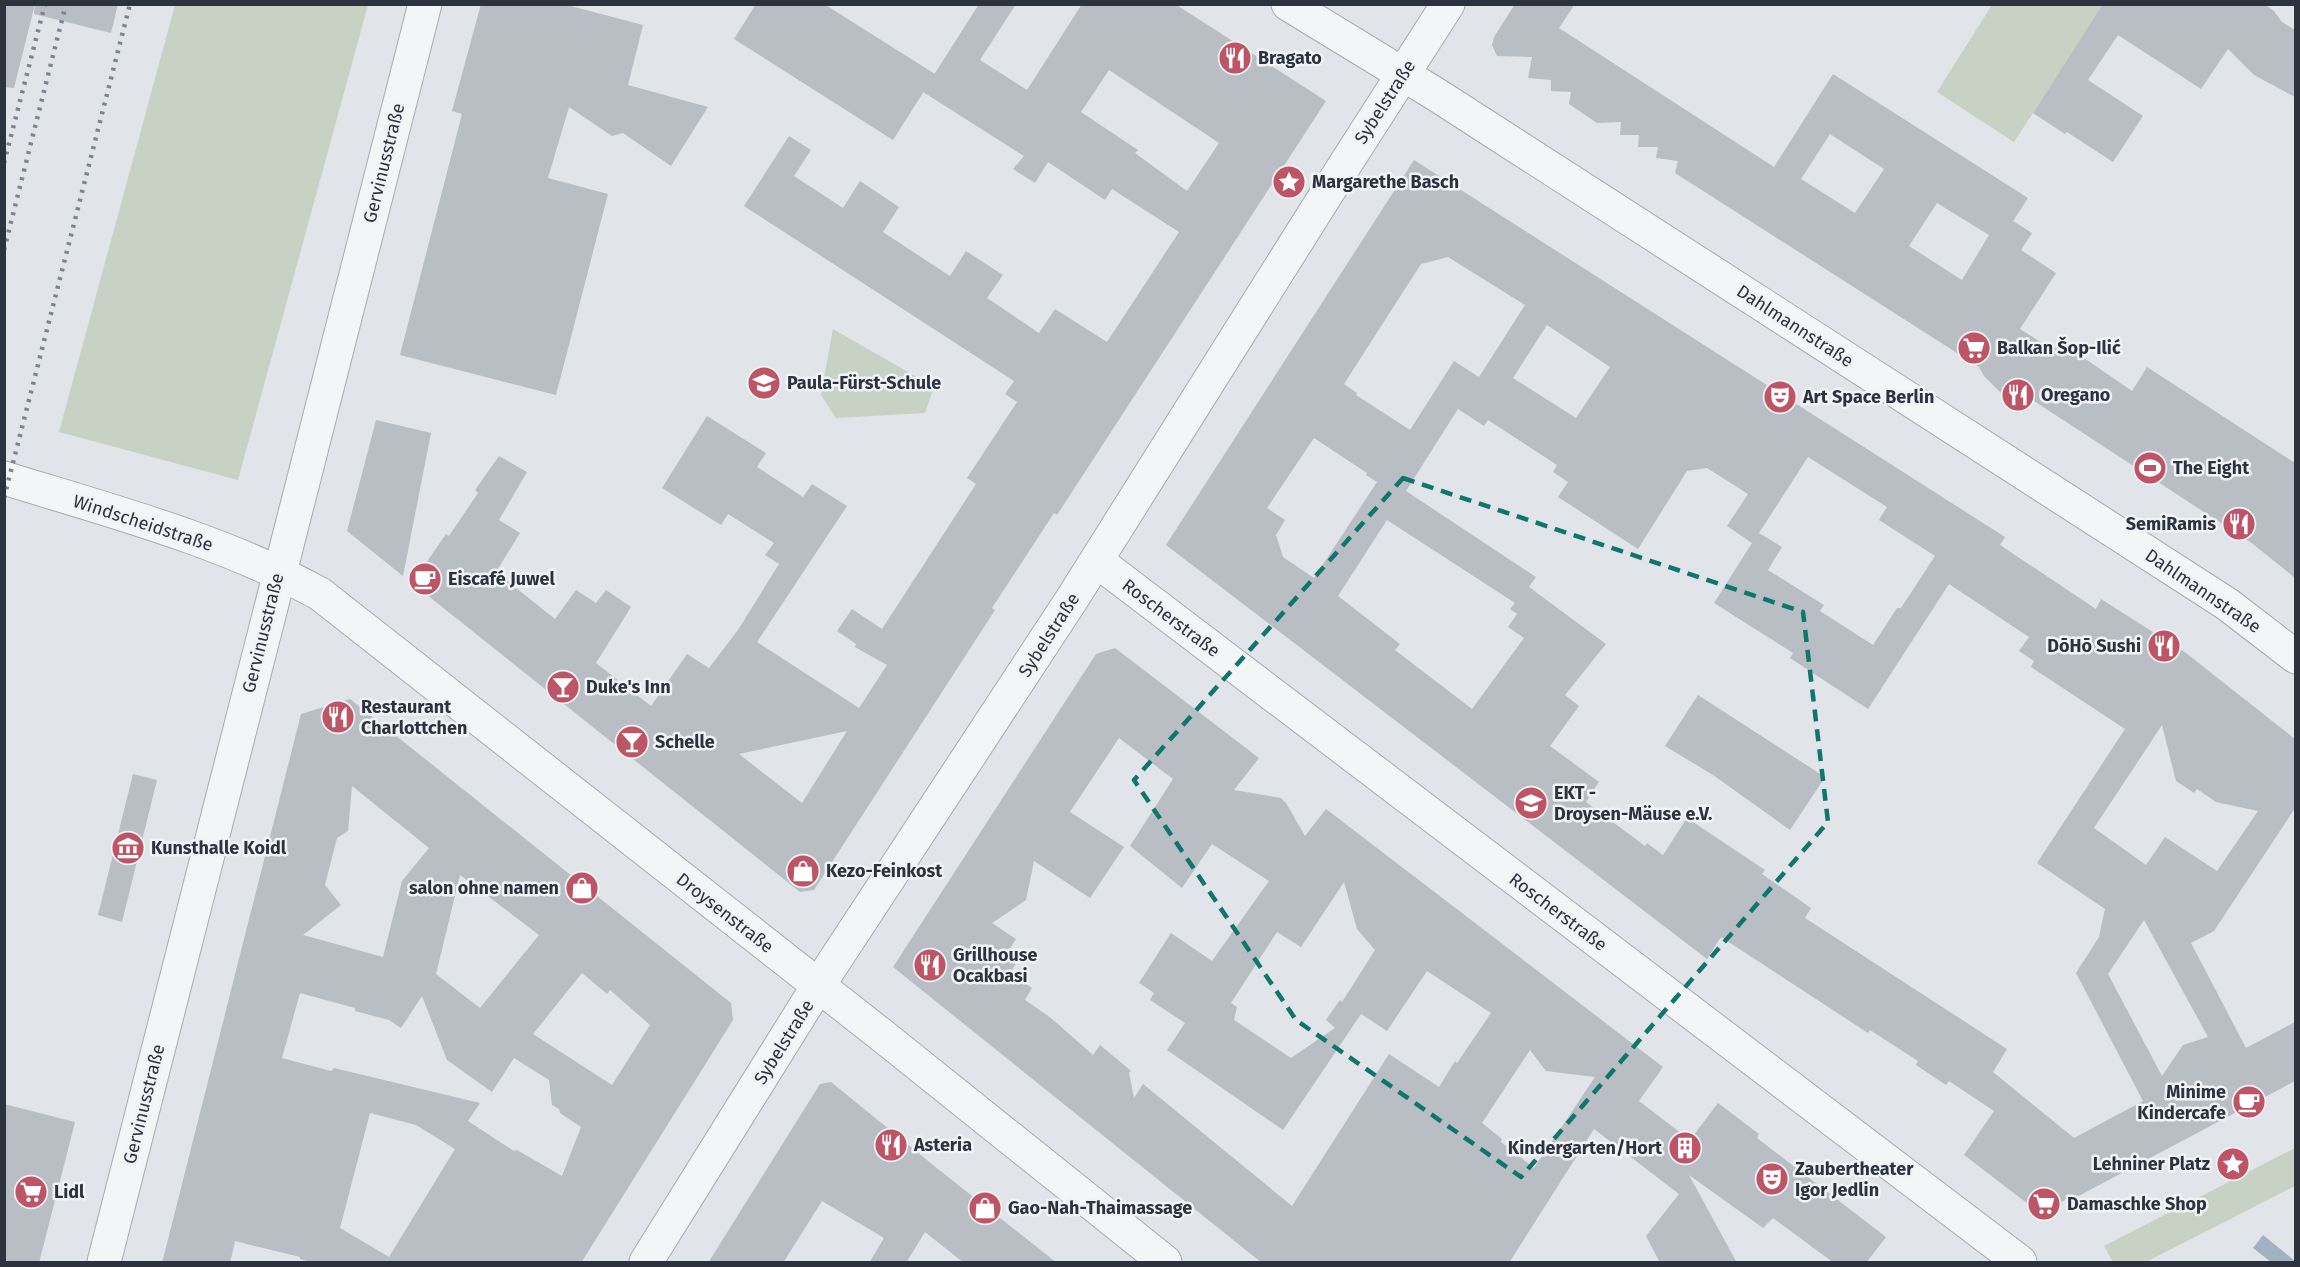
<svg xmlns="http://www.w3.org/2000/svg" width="2300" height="1267" font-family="'Fira Sans',sans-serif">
<rect width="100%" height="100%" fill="#e1e4e8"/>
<g fill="#c7d1c4">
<path d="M175,5H368L238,480L59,432Z"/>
<path d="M1992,5H2103L2014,142L1937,92Z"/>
<path d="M833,329L934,387L925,413L836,418L821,395Z"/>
<path d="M2295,1148V1186L2146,1262H2113L2104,1246Z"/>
</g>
<path fill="#a1b2c4" d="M2263,1235L2295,1261V1262H2271L2253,1248Z"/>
<g fill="#b9bec4" fill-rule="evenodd">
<path d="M4,4H35L14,88L4,87Z"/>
<path d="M35,4H118L111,33L34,14Z"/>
<path d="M481,4H563L643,25L628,85L708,107L671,166L623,133L612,136L569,107L548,178L608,194L556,395L400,355L462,114L452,111Z"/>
<path d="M756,4H824L935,74L893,140L734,39Z"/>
<path d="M979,4H1016L980,60L1027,90L1082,4H1175L1326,101L1057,515L1054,513L992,608L995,610L814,890L800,892L412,583L446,534L449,536L478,493L475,490L499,456L527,472L499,520L520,533L496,572L555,619L576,590L596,603L606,590L631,607L596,663L651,706L687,654L709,668L738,630L779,564L765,555L774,543L728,514L721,525L662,488L707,416L766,453L757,467L803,497L812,484L847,506L757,642L859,708L887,665L855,647L856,644L837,631L852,609L882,629L976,484L967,478L1017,402L1005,394L1014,381L744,206L789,136L811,150L794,176L843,208L860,181L899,207L883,232L950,276L966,251L1003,275L987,298L1039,333L1055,309L1107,342L1179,232L1112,189L1105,200L1048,162L1035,183L1013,169L1024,156L923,92ZM1109,70L1219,143L1187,191L1135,153L1138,150L1081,112ZM847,731L802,803L739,754Z"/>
<path d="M1515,4H1575L1559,28L1774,167L1833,74L2028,198L2013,221L2032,233L2021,250L2056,273L2020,329L2050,348L2068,347L2132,391L2147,367L2295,463V578L2253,544L2034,401H2017L2001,393L1984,376L1979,367L1675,173L1678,161L1656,158L1658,147H1638L1639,135H1620L1621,122L1597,123L1569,104L1571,92L1551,91V80L1528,78L1532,57L1497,56L1492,45L1494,37ZM1830,134L1884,169L1855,213L1801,179ZM1937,203L1989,235L1962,280L1909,246Z"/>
<path d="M2103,4H2264L2274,11L2282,22L2295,30V97L2254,75L2228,49L2201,89L2118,35L2088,80L2143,116L2113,162L2067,132L2065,134L2033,113Z"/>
<path d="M1414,160L2005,537L2000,545L2096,609L2101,599L2186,653L2295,739V808L2214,931L2191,943L2246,1048L2295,1022V1081L2071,1200L2069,1198L2040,1213L1964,1155L1994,1111L1949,1081L1946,1085L1916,1065L1918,1061L1870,1030L1868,1033L1721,937L1707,959L1166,545ZM1448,257L1525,305L1479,377L1454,361L1410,430L1356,395L1357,393L1344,384L1421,264ZM1547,325L1610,367L1576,418L1513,378ZM1458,409L1484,426L1488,420L1557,465L1553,472L1568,482L1558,497L1638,549L1687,471L1707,468L1748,494L1727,526L1752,543L1714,603L1793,653L1790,658L1868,709L1949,584L2029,637L2019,651L2034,661L2031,667L2125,729L2037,863L2105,909L2099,937L2076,973L2143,1101L2074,1138L1993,1072L2007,1049L1805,918L1811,908L1762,874L1765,870L1687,818L1663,855L1647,843L1645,846L1586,802L1599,782L1550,746L1579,706L1565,695L1606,644L1529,587L1536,577L1406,491ZM1314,438L1367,473L1366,475L1377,482L1314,578L1283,557L1276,535L1285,520L1267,508ZM1808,457L1887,507L1879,520L1935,556L1901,608H1897L1873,645L1820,611L1824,605L1768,570L1782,547L1759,533ZM1387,520L1515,603L1510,609L1517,614L1508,627L1524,638L1472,709L1395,650L1400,644L1338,596ZM2162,725L2176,781L2194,793L2197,789L2216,802L2258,811L2217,871L2165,837L2146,865L2094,828ZM2144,920L2208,1037L2183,1045L2162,1076L2108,974Z"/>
<path d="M376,420L431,433L403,576L347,531Z"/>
<path d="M1115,648L1259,758L1234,790L1281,798L1286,803L1305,836L1326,809L1663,1067L1639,1101L1690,1140L1718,1103L1759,1134L1757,1138L1886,1237L1866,1263H1834L1773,1218L1763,1228L1689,1175L1737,1263H1660L1646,1236L1679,1194L1594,1129L1509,1263H1262L893,967L1096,654ZM1119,738L1173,779L1130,846L1182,888L1212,844L1269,881L1212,961L1171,933L1139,983L1154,993L1150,1000L1185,1023L1167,1050L1283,1130L1361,1014L1387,1031L1427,971L1491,1013L1457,1063L1455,1061L1439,1087L1389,1054L1292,1206L1143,1084L1134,1098L1129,1073L1131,1071L1100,1045L1093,1055L1051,1018L1025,1000L1032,988L1010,973L1018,960L1007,953L1016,939L992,923L1026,900L1034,861L1090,898L1124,847L1070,812ZM1344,882L1357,929L1375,950L1342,1002L1340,1000L1326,1020L1335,1028L1291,1058L1234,1020L1237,1007L1231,1003L1277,932L1301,947ZM1530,1050L1546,1071L1595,1077L1534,1168L1501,1142L1502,1139L1482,1123Z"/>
<path d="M1698,695L1825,777L1790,830L1713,775L1665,746Z"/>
<path d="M350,699L731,1003L733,1020L581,1263H313L300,1259V1257L235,1241L230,1263H162L301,714ZM352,786L429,848L402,881L383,957L303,935L341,905L325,885L337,838L348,831ZM460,875L539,935L480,1008L436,974ZM582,973L607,994L610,990L650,1025L612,1085L533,1034ZM300,993L355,1008V1011L389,1020L401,1028L422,996L447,1060L492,1092L514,1058L549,1080L552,1105L559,1109L560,1113L581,1127L562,1176L517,1150L514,1151L468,1121L480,1103L334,1068L331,1071L282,1058ZM370,1113L416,1125L455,1149L389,1257L340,1228Z"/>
<path d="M133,774L157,780L122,922L98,915Z"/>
<path d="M831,1082L938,1169L1057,1263H964L925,1232L906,1263H869L884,1238L822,1201L783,1263H708L820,1084Z"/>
<path d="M4,1104L75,1122L39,1263H4Z"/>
</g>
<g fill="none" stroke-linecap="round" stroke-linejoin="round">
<defs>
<g id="minor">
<path d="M1288,4L1437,95L2227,604L2296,657"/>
<path d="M4,478C111,511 222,540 320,594L884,1037L1165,1262"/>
<path d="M1097,561L2020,1262"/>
<path d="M104,1262L425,4"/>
<path d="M646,1262L818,986L1072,599L1346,163L1448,4"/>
</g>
</defs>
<use href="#minor" stroke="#a7abb2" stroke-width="35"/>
<use href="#minor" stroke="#f4f5f7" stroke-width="33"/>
<g stroke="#7d8490" stroke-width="4.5" stroke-dasharray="3 6" stroke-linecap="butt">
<path d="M4,163L45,4"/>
<path d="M4,250L66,4"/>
<path d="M4,498L130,4"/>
</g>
</g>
<path fill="none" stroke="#0f766e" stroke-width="4.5" stroke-dasharray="12 8" stroke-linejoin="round" d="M1403,478L1803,612L1828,822L1521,1177L1296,1020L1134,780Z"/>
<defs>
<symbol id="restaurant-disc" viewBox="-11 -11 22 22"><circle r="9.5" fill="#be5566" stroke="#f1f3f6"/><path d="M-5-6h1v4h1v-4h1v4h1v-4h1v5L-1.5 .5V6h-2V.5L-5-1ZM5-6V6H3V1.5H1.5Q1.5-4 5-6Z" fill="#fff"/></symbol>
<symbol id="sight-disc" viewBox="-11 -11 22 22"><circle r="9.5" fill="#be5566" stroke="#f1f3f6"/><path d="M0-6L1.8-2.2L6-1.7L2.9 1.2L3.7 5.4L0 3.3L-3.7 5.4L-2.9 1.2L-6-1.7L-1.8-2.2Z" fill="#fff"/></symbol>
<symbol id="supermarket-disc" viewBox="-11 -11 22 22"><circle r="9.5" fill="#be5566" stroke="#f1f3f6"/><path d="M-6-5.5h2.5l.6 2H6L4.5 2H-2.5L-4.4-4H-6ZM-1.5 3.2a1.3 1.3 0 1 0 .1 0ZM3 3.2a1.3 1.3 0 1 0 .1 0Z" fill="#fff"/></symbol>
<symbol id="school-disc" viewBox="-11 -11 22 22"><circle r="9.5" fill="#be5566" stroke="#f1f3f6"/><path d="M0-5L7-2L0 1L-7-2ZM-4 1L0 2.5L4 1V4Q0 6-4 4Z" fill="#fff"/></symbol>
<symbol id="theatre-disc" viewBox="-11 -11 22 22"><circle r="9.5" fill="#be5566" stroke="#f1f3f6"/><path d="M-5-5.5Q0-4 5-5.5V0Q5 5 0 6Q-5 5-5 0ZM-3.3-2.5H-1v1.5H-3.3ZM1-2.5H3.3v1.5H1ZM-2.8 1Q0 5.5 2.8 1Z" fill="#fff"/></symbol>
<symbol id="stadium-disc" viewBox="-11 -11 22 22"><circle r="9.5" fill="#be5566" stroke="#f1f3f6"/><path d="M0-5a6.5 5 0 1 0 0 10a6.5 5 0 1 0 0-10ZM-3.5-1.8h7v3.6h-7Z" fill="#fff"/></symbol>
<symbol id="cafe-disc" viewBox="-11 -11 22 22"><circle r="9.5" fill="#be5566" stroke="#f1f3f6"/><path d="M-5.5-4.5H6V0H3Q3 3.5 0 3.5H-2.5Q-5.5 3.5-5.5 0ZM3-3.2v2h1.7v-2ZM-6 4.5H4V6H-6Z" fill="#fff"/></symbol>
<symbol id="bar-disc" viewBox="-11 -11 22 22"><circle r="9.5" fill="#be5566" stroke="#f1f3f6"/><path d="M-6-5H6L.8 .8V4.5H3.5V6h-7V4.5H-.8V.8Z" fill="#fff"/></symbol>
<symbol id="museum-disc" viewBox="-11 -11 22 22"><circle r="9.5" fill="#be5566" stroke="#f1f3f6"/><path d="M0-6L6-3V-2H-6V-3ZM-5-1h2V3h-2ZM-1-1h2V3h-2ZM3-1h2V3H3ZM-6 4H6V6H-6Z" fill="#fff"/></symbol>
<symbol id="shop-disc" viewBox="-11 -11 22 22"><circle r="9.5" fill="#be5566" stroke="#f1f3f6"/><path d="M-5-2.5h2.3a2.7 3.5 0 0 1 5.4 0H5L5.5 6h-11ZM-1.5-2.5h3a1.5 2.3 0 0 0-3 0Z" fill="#fff"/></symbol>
<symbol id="building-disc" viewBox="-11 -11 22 22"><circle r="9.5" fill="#be5566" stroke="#f1f3f6"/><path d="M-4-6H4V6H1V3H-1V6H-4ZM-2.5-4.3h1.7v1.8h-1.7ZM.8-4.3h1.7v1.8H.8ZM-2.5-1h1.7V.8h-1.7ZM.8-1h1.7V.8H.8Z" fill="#fff"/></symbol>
</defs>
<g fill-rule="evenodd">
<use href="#restaurant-disc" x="1216" y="39" width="38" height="38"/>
<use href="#sight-disc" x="1270" y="163" width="38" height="38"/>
<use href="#supermarket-disc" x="1955" y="329" width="38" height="38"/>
<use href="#school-disc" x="745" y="364" width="38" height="38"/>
<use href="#restaurant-disc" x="1999" y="376" width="38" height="38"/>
<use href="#theatre-disc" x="1761" y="378" width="38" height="38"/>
<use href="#stadium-disc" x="2131" y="449" width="38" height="38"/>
<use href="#restaurant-disc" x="2220" y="505" width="38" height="38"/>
<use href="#cafe-disc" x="406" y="560" width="38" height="38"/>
<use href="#restaurant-disc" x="2145" y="627" width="38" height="38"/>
<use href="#bar-disc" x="544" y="668" width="38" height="38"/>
<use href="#restaurant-disc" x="319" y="698" width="38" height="38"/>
<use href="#bar-disc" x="613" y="723" width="38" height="38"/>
<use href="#school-disc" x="1512" y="784" width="38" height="38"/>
<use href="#museum-disc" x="109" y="829" width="38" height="38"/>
<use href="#shop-disc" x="784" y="852" width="38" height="38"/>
<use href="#shop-disc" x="563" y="869" width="38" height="38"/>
<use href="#restaurant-disc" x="911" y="946" width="38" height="38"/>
<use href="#cafe-disc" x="2230" y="1083" width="38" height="38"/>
<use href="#restaurant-disc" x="872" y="1126" width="38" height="38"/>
<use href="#building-disc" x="1666" y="1129" width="38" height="38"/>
<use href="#sight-disc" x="2214" y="1145" width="38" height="38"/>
<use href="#theatre-disc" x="1753" y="1160" width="38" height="38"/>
<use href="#supermarket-disc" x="12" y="1173" width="38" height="38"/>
<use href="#supermarket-disc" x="2025" y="1185" width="38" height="38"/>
<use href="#shop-disc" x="966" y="1189" width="38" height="38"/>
</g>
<g text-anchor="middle" stroke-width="5" stroke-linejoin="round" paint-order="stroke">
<g font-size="18" font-weight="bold" fill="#2c323e" stroke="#f1f3f6" text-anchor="start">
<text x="1258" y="64">Bragato</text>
<text x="1312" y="188">Margarethe Basch</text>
<text x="1997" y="354">Balkan Šop-Ilić</text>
<text x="787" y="389">Paula-Fürst-Schule</text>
<text x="2041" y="401">Oregano</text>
<text x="1803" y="403">Art Space Berlin</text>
<text x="2173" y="474">The Eight</text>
<text x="2216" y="530" text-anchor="end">SemiRamis</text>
<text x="448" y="585">Eiscafé Juwel</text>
<text x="2141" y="652" text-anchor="end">DōHō Sushi</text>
<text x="586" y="693">Duke's Inn</text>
<text x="361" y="713">Restaurant<tspan x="361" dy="21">Charlottchen</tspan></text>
<text x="655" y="748">Schelle</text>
<text x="1554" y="799">EKT -<tspan x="1554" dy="21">Droysen-Mäuse e.V.</tspan></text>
<text x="151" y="854">Kunsthalle Koidl</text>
<text x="826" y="877">Kezo-Feinkost</text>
<text x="559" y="894" text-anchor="end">salon ohne namen</text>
<text x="953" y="961">Grillhouse<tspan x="953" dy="21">Ocakbasi</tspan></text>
<text x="2226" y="1098" text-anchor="end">Minime<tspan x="2226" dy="21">Kindercafe</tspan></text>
<text x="914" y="1151">Asteria</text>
<text x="1662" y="1154" text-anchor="end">Kindergarten/Hort</text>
<text x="2210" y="1170" text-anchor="end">Lehniner Platz</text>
<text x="1795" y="1175">Zaubertheater<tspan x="1795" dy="21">Igor Jedlin</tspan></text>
<text x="54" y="1198">Lidl</text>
<text x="2067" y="1210">Damaschke Shop</text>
<text x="1008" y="1214">Gao-Nah-Thaimassage</text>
</g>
<g font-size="18" fill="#2c323e" stroke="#f1f3f6">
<text transform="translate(1385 102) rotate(-57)" y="6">Sybelstraße</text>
<text transform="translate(384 163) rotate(-76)" y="6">Gervinusstraße</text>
<text transform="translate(1795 326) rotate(33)" y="6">Dahlmannstraße</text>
<text transform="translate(143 523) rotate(18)" y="6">Windscheidstraße</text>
<text transform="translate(2203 591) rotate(34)" y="6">Dahlmannstraße</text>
<text transform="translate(1171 618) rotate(37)" y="6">Roscherstraße</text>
<text transform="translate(263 633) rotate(-76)" y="6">Gervinusstraße</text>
<text transform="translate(1049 635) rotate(-57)" y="6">Sybelstraße</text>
<text transform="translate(1558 912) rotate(37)" y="6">Roscherstraße</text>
<text transform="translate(725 913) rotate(38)" y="6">Droysenstraße</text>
<text transform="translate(784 1042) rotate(-58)" y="6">Sybelstraße</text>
<text transform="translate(144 1104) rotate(-76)" y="6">Gervinusstraße</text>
</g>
</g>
<rect width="2300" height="1267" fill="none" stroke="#2c323e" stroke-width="12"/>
</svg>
